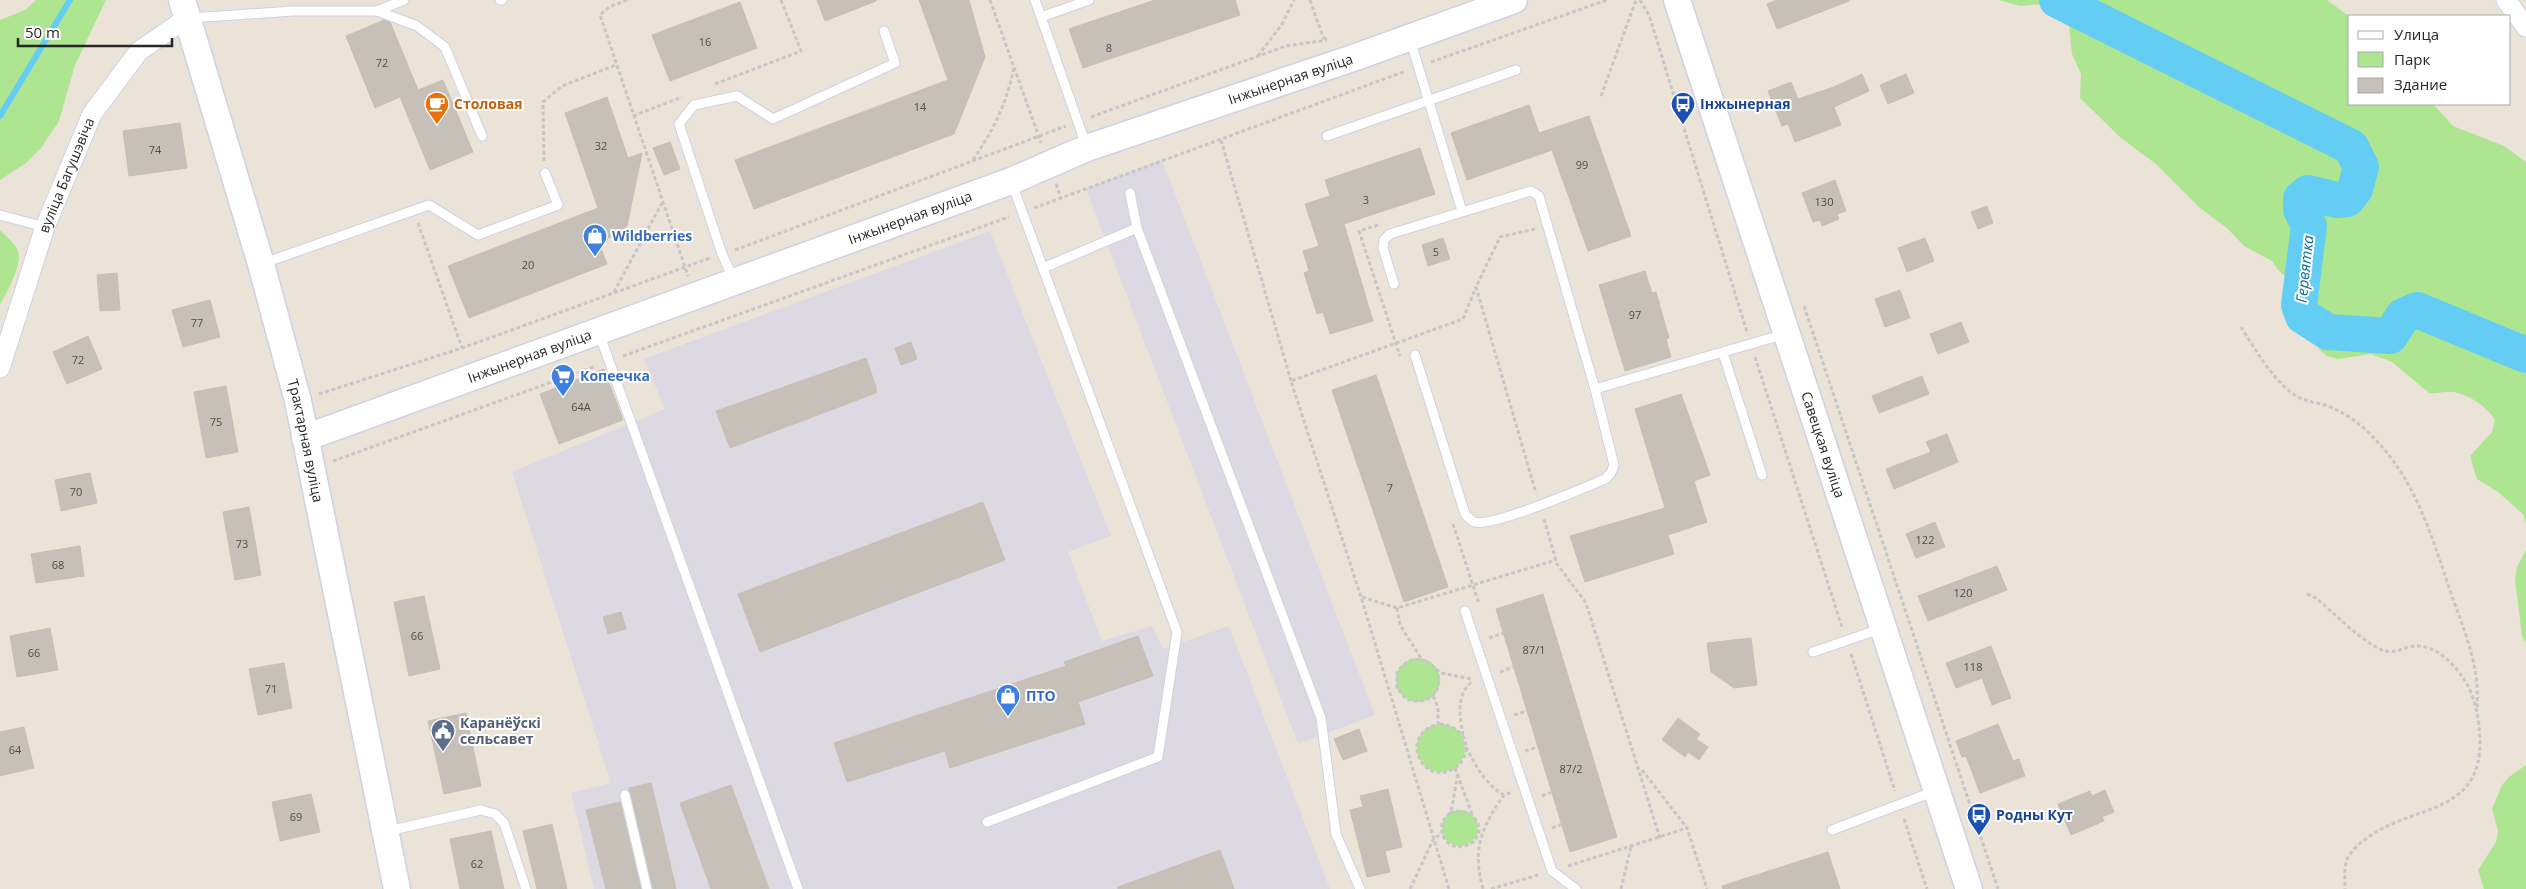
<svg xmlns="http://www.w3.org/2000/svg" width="2526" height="889" font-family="'Open Sans',sans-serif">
<rect width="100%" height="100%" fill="#ebe3d8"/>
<g fill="#dcd9e2">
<path d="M1162,160L1375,715L1298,744L1086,189Z"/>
<path d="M990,231L1111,536L1068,552L1102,641L1152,626L1163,649L1229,626L1330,889H594L571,793L611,783L512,472L665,409L644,359Z"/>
</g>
<g fill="#ade591">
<path d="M36,0H106L75,65L59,121L41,148L26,163L0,180V20L25,10Z"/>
<path d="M1979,0H2327L2350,17V104H2433L2453,126L2504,146L2526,162V524L2523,514L2498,492L2477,479L2470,456L2492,432L2495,420C2488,407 2468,394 2453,392C2445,391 2437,394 2429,393L2392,362L2371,354L2338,359L2327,356L2319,349L2313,339L2306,317L2304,294L2296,285L2278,270L2272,261L2244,246L2228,229L2200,208L2156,164L2121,138L2080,98L2081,74L2072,54L2068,18L2062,9L2053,3L2020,6L1999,0Z"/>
<path d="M0,230C5,235 12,241 16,247C26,260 7,292 0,305Z"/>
<path d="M2526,550V643L2522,636L2515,579L2517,567Z"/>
<circle cx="1418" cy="680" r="22"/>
<circle cx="1441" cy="748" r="24"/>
<path d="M2526,765V889H2484L2478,870L2496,842L2498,831L2492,809L2502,785L2509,777Z"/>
<circle cx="1460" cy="828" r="18"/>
</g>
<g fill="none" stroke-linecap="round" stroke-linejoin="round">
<path stroke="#64cdf3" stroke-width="6" d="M0,116L70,0"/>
<path stroke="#64cdf3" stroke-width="36" d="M2057,0L2351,147L2361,167L2355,189L2347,199L2337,200L2308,193L2301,199V209L2309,226L2299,305L2303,316L2328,332L2390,336L2403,316L2417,310L2526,355"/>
</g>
<g fill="#c6c0b8" stroke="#c6bfb2">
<path d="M817,0H876V1L825,21Z"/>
<path d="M919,0H969L985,57L954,134L754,209L735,160L948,80Z"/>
<path d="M1155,0H1235L1240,15L1083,68L1069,29Z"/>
<path d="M1777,0H1849V1L1777,29L1767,4Z"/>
<path d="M740,2L757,48L670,81L652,35Z"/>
<path d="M384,20L390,22L418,90L443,80L473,152L430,170L400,97L375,108L346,36Z"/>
<path d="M1862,74L1869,91L1834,107L1841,125L1795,142L1788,124L1782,126L1768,91L1791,82L1798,99L1834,87Z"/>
<path d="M1906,74L1914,93L1888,104L1880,85Z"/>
<path d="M607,97L628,158L642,153L627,226L599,244L607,264L469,318L448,266L598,208L565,113Z"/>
<path d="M1529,105L1539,133L1589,116L1631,236L1588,251L1552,150L1467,180L1451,133Z"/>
<path d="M180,123L187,168L129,176L123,131Z"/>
<path d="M670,142L680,169L664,175L653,148Z"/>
<path d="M1420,148L1435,194L1344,224L1373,321L1330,334L1323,312L1317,314L1304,273L1309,271L1303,251L1319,246L1305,204L1330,196L1325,180Z"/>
<path d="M1835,180L1846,211L1837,214L1839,219L1822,226L1820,220L1813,222L1802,193Z"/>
<path d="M1987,206L1993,223L1978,229L1971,212Z"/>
<path d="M1443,238L1450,259L1428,266L1422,245Z"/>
<path d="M1925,238L1934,261L1907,272L1898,248Z"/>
<path d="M1645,271L1652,293L1656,292L1669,338L1666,339L1671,357L1625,371L1599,285Z"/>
<path d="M117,273L120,310L100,311L97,275Z"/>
<path d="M1900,290L1910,318L1885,327L1875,299Z"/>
<path d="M210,300L220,337L183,347L172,310Z"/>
<path d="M1961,322L1969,342L1938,354L1930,334Z"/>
<path d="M88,336L102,369L67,384L53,352Z"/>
<path d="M911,342L917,359L901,365L895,348Z"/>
<path d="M866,358L876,387V393L730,448L716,411Z"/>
<path d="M604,369L623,420L559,444L540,394Z"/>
<path d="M1376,375L1448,587L1404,602L1332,390Z"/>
<path d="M1922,376L1929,394L1879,413L1872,396Z"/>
<path d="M226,386L238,452L206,458L194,392Z"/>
<path d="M1681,394L1710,475L1694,481L1707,522L1668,535L1674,554L1585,582L1570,536L1665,508L1635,409Z"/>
<path d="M1947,434L1958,462L1894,489L1886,469L1931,452L1926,442Z"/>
<path d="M90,473L97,503L61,511L55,480Z"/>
<path d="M983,502L1005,560L760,652L738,594Z"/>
<path d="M249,507L261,575L235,580L223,512Z"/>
<path d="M1935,522L1945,547L1916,558L1906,534Z"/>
<path d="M80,546L84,576L36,583L31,554Z"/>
<path d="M1997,566L2007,590L1928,621L1918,596Z"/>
<path d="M1543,594L1617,837L1570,852L1496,609Z"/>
<path d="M424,596L440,669L409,676L394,602Z"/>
<path d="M621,612L626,629L608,634L603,617Z"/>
<path d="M50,628L58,670L17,677L10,636Z"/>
<path d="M1138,636L1153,676L1078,702L1085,724L950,768L945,751L847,782L834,743L1066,666L1064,662Z"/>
<path d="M1751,638L1757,685L1734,688L1711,672L1707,643Z"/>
<path d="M1991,646L2011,698L1992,705L1982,678L1956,688L1946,663Z"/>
<path d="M284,663L292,708L258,715L249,669Z"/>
<path d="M466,713L481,786L444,794L428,721Z"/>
<path d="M1678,718L1700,734L1696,739L1708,747L1699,760L1688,752L1685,757L1662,740Z"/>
<path d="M1998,724L2013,761L2019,759L2025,776L1980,793L1966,756L1962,757L1956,741Z"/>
<path d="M24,727L34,768L0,776V732Z"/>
<path d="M1359,729L1367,751L1343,760L1334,739Z"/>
<path d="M651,783L660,820L676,889H653L629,788Z"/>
<path d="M731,785L769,889H711L680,803Z"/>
<path d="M1388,789L1402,847L1385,851L1390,872L1367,877L1350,810L1363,807L1360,796Z"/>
<path d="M2105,790L2114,812L2102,817L2104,821L2071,835L2058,804L2090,791L2092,796Z"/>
<path d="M311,794L320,832L280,841L272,802Z"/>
<path d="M620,802L641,889H606L586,810Z"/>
<path d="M552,824L567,889H537L523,831Z"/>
<path d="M491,831L504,889H460L450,839Z"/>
<path d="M1220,850L1234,889H1118V887Z"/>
<path d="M1828,852L1840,889H1723L1722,886Z"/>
</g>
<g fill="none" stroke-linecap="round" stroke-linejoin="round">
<defs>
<g id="lane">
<path d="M500,0H502"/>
<path d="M1035,0L1041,17"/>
<path d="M377,11L417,26L445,47L482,136"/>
<path d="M190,18L293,11H377L404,0"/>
<path d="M1410,39L1462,211"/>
<path d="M1327,136L1516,70"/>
<path d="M1086,145L1041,17L1089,0"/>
<path d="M1130,193L1137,228L1321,718L1336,834L1360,889"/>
<path d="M0,215L45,227"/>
<path d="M264,263L429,205L478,235L558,205L545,173"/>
<path d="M1043,268L1137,228"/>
<path d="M734,280L722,254L679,124L694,105L737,96L773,119L895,63L884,31"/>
<path d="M1394,284L1383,248L1384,240L1390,234L1531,191L1539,196L1595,389L1785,334"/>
<path d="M599,333L798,889"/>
<path d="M1723,353L1762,475"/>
<path d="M1415,355L1465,514C1467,517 1471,520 1474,522C1492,528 1583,488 1605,479L1611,473L1614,465L1595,389"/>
<path d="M1465,611L1552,871L1576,889"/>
<path d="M1813,652L1880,629"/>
<path d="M625,795L647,889"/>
<path d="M987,822L1158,757L1177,632L1012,184"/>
<path d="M1832,830L1935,791"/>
<path d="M388,831L481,810L495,814L504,823L526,889"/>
</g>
<g id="street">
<path d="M2506,0L2526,27"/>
<path id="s1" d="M0,368L45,227L92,114L139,51L187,18"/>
</g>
<g id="secondary">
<path id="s2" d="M182,0L261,264L298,401L397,889"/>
<path id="s3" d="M1677,0L1969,889"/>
<path id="s4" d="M305,438L1011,181L1087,148L1353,58L1514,0"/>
</g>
</defs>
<use href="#lane" stroke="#cdd1e2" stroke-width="11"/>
<use href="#street" stroke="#cdd1e2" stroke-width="21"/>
<use href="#secondary" stroke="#cdd1e2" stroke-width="29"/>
<g stroke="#c7c7c7" stroke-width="3" stroke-dasharray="4 2.5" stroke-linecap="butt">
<path d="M627,0L609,7L600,15L688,276"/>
<path d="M990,0L1041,143"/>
<path d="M1310,0L1323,37L1327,40"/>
<path d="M1640,0L1649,15L1747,332"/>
<path d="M1258,56L1282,24L1294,0"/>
<path d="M1431,62L1607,0"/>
<path d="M715,84L801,51L781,0"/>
<path d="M1601,96L1636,0"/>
<path d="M633,116L682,97"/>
<path d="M1091,117L1286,46L1327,40"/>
<path d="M1221,140L1291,381"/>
<path d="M973,160C995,127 1005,107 1014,68"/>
<path d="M544,161L543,102L562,86L616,65"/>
<path d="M1056,184L1061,198"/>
<path d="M1034,208L1406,71"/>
<path d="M418,223L462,348"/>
<path d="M1378,225L1359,231L1400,356"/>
<path d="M1535,229L1500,237L1476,287L1536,493"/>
<path d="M735,250L1066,126"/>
<path d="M614,292L662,203"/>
<path d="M1804,306L1998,889"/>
<path d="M2241,327C2255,349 2277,388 2302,399C2310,402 2319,403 2328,406C2343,412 2357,421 2369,433C2416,479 2430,532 2451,593C2464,631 2480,665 2477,707"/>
<path d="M623,356L1009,217"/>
<path d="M1755,357L1842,627"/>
<path d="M319,394L462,348L710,258"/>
<path d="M333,461L596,366"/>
<path d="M1544,519L1557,564L1586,603L1660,838"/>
<path d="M1453,524L1479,604"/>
<path d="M2307,594L2316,598C2333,612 2365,645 2385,651C2395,654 2404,647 2414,646C2437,644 2457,667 2467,684C2476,701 2479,720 2480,739C2482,819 2407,803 2362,842C2356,846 2348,855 2346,862C2344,871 2345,880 2345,889"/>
<path d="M1362,597L1397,608L1556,560"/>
<path d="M1397,608L1400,625L1421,658"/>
<path d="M1489,638L1503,633"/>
<path d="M1851,654L1895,791"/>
<path d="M1426,661C1413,657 1404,661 1397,673V688L1406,699C1427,707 1446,691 1436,670"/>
<path d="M1426,661L1441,673L1472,679"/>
<path d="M1500,672L1513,667"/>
<path d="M1433,696L1438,707V724C1397,735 1423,787 1453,769C1459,766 1463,761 1465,754C1470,736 1454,724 1438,724"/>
<path d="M1514,715L1527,711"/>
<path d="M1463,735C1460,716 1455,695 1473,681"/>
<path d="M1466,747C1475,765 1485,784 1504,795L1512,792"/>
<path d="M1525,751L1538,747"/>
<path d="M1455,768L1472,814"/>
<path d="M1642,770L1687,828L1707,889"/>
<path d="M1542,796L1552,792"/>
<path d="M1450,813C1468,805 1490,826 1473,842C1468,846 1460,848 1454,846C1444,843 1439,831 1443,821C1445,817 1449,815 1450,812C1454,802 1455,788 1457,777"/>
<path d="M1904,819L1927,889"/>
<path d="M1552,828L1562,824"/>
<path d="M1568,866L1687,828"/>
<path d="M1410,889L1434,838L1442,834"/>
<path d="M1449,889L1361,597L1291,381L1463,319L1476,287"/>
<path d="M1483,889C1472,849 1481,828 1504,795"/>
<path d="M1491,889L1538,875"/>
<path d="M1621,889L1631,847"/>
</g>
<use href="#lane" stroke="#fff" stroke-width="9"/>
<use href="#street" stroke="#fff" stroke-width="19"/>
<use href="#secondary" stroke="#fff" stroke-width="26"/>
</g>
<defs>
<symbol id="cafe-pin" viewBox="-11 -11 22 30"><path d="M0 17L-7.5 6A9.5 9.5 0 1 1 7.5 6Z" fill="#e8710a" stroke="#fff"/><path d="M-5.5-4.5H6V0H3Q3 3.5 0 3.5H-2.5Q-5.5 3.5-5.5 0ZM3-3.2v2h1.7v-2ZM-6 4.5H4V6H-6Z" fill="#fff"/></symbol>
<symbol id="bus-pin" viewBox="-11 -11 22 30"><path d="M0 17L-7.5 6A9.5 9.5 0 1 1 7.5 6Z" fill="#1a4fb4" stroke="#fff"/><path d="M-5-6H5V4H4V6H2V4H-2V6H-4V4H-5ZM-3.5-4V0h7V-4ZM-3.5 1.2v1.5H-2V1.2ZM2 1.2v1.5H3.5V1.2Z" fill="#fff"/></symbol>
<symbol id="shop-pin" viewBox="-11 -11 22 30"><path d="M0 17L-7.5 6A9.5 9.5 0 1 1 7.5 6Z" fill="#3f7fe0" stroke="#fff"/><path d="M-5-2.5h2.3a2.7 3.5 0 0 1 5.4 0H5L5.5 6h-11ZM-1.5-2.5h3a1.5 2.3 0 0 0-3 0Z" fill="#fff"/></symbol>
<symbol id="supermarket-pin" viewBox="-11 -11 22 30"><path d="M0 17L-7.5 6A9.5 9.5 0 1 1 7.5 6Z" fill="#3f7fe0" stroke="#fff"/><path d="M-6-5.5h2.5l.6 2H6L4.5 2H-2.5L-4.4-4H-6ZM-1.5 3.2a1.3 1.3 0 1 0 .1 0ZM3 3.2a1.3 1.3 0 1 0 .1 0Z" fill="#fff"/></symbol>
<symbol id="civic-pin" viewBox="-11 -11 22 30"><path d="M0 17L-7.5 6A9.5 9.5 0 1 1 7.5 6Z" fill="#5c6f8a" stroke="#fff"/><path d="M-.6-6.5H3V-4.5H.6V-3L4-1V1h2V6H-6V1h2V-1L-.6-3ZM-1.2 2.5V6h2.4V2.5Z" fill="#fff"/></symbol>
</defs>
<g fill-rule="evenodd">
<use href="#cafe-pin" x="423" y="90" width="28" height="38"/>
<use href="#bus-pin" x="1669" y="90" width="28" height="38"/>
<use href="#shop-pin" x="581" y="222" width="28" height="38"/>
<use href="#supermarket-pin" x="549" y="362" width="28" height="38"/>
<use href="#shop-pin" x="994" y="682" width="28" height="38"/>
<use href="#civic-pin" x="429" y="717" width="28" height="38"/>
<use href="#bus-pin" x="1965" y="801" width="28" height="38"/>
</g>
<g text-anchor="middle" stroke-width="4" stroke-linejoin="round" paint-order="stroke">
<g font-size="11" fill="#4f4d4b">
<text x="705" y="46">16</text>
<text x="1109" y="52">8</text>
<text x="382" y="67">72</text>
<text x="920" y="111">14</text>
<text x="601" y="150">32</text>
<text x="155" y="154">74</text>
<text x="1582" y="169">99</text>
<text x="1366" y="204">3</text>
<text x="1824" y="206">130</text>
<text x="1436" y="256">5</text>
<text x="528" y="269">20</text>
<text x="1635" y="319">97</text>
<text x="197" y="327">77</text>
<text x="78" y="364">72</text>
<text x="581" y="411">64А</text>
<text x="216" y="426">75</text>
<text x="1390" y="492">7</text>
<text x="76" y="496">70</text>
<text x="1925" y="544">122</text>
<text x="242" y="548">73</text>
<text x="58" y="569">68</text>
<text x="1963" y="597">120</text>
<text x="417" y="640">66</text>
<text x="1534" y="654">87/1</text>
<text x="34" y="657">66</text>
<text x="1973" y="671">118</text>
<text x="271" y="693">71</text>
<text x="15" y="754">64</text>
<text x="1571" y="773">87/2</text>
<text x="296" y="821">69</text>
<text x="477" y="868">62</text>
</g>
<g font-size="14" fill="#272727" stroke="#fff">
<text dy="5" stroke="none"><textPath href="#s4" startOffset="1049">Інжынерная вуліца</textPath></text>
<text dy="5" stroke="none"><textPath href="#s1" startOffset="204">вуліца Багушэвіча</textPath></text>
<text dy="5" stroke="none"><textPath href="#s4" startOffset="644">Інжынерная вуліца</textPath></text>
<text dy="5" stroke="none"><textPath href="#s4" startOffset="239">Інжынерная вуліца</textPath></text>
<text dy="5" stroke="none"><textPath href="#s2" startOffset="458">Трактарная вуліца</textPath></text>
<text dy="5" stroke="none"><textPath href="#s3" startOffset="468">Савецкая вуліца</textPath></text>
</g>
<g font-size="14" font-weight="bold" fill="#c56008" stroke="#fff" text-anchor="start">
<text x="454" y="109">Столовая</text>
</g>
<g font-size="14" font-weight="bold" fill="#164399" stroke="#fff" text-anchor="start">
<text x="1700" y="109">Інжынерная</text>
<text x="1996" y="820">Родны Кут</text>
</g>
<g font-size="14" font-weight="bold" fill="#366cbe" stroke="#fff" text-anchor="start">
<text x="612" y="241">Wildberries</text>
<text x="580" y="381">Копеечка</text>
<text x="1026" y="701">ПТО</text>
</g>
<g font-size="14" font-weight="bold" fill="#4e5e75" stroke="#fff" text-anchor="start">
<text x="460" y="728">Каранёўскі<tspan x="460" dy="16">сельсавет</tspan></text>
</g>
<g font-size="15" font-style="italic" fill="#07689b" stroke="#fff">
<text transform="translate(2305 269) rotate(-84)" y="5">Гервятка</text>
</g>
</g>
<rect x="2348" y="15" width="162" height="90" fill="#ffffff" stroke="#a9a9a9"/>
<rect x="2358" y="31" width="25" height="8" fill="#ffffff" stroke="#a9a9a9"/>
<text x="2394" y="40" font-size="15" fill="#272727">Улица</text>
<rect x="2358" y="52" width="25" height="15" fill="#ade591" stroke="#a9a9a9"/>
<text x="2394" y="65" font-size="15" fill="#272727">Парк</text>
<rect x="2358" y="78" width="25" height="15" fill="#c6c0b8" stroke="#a9a9a9"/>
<text x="2394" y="90" font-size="15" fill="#272727">Здание</text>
<path d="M18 38v8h154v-8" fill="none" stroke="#272727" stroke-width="2.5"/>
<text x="25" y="38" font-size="15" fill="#272727" stroke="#ffffff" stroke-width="4" paint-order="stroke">50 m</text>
</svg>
